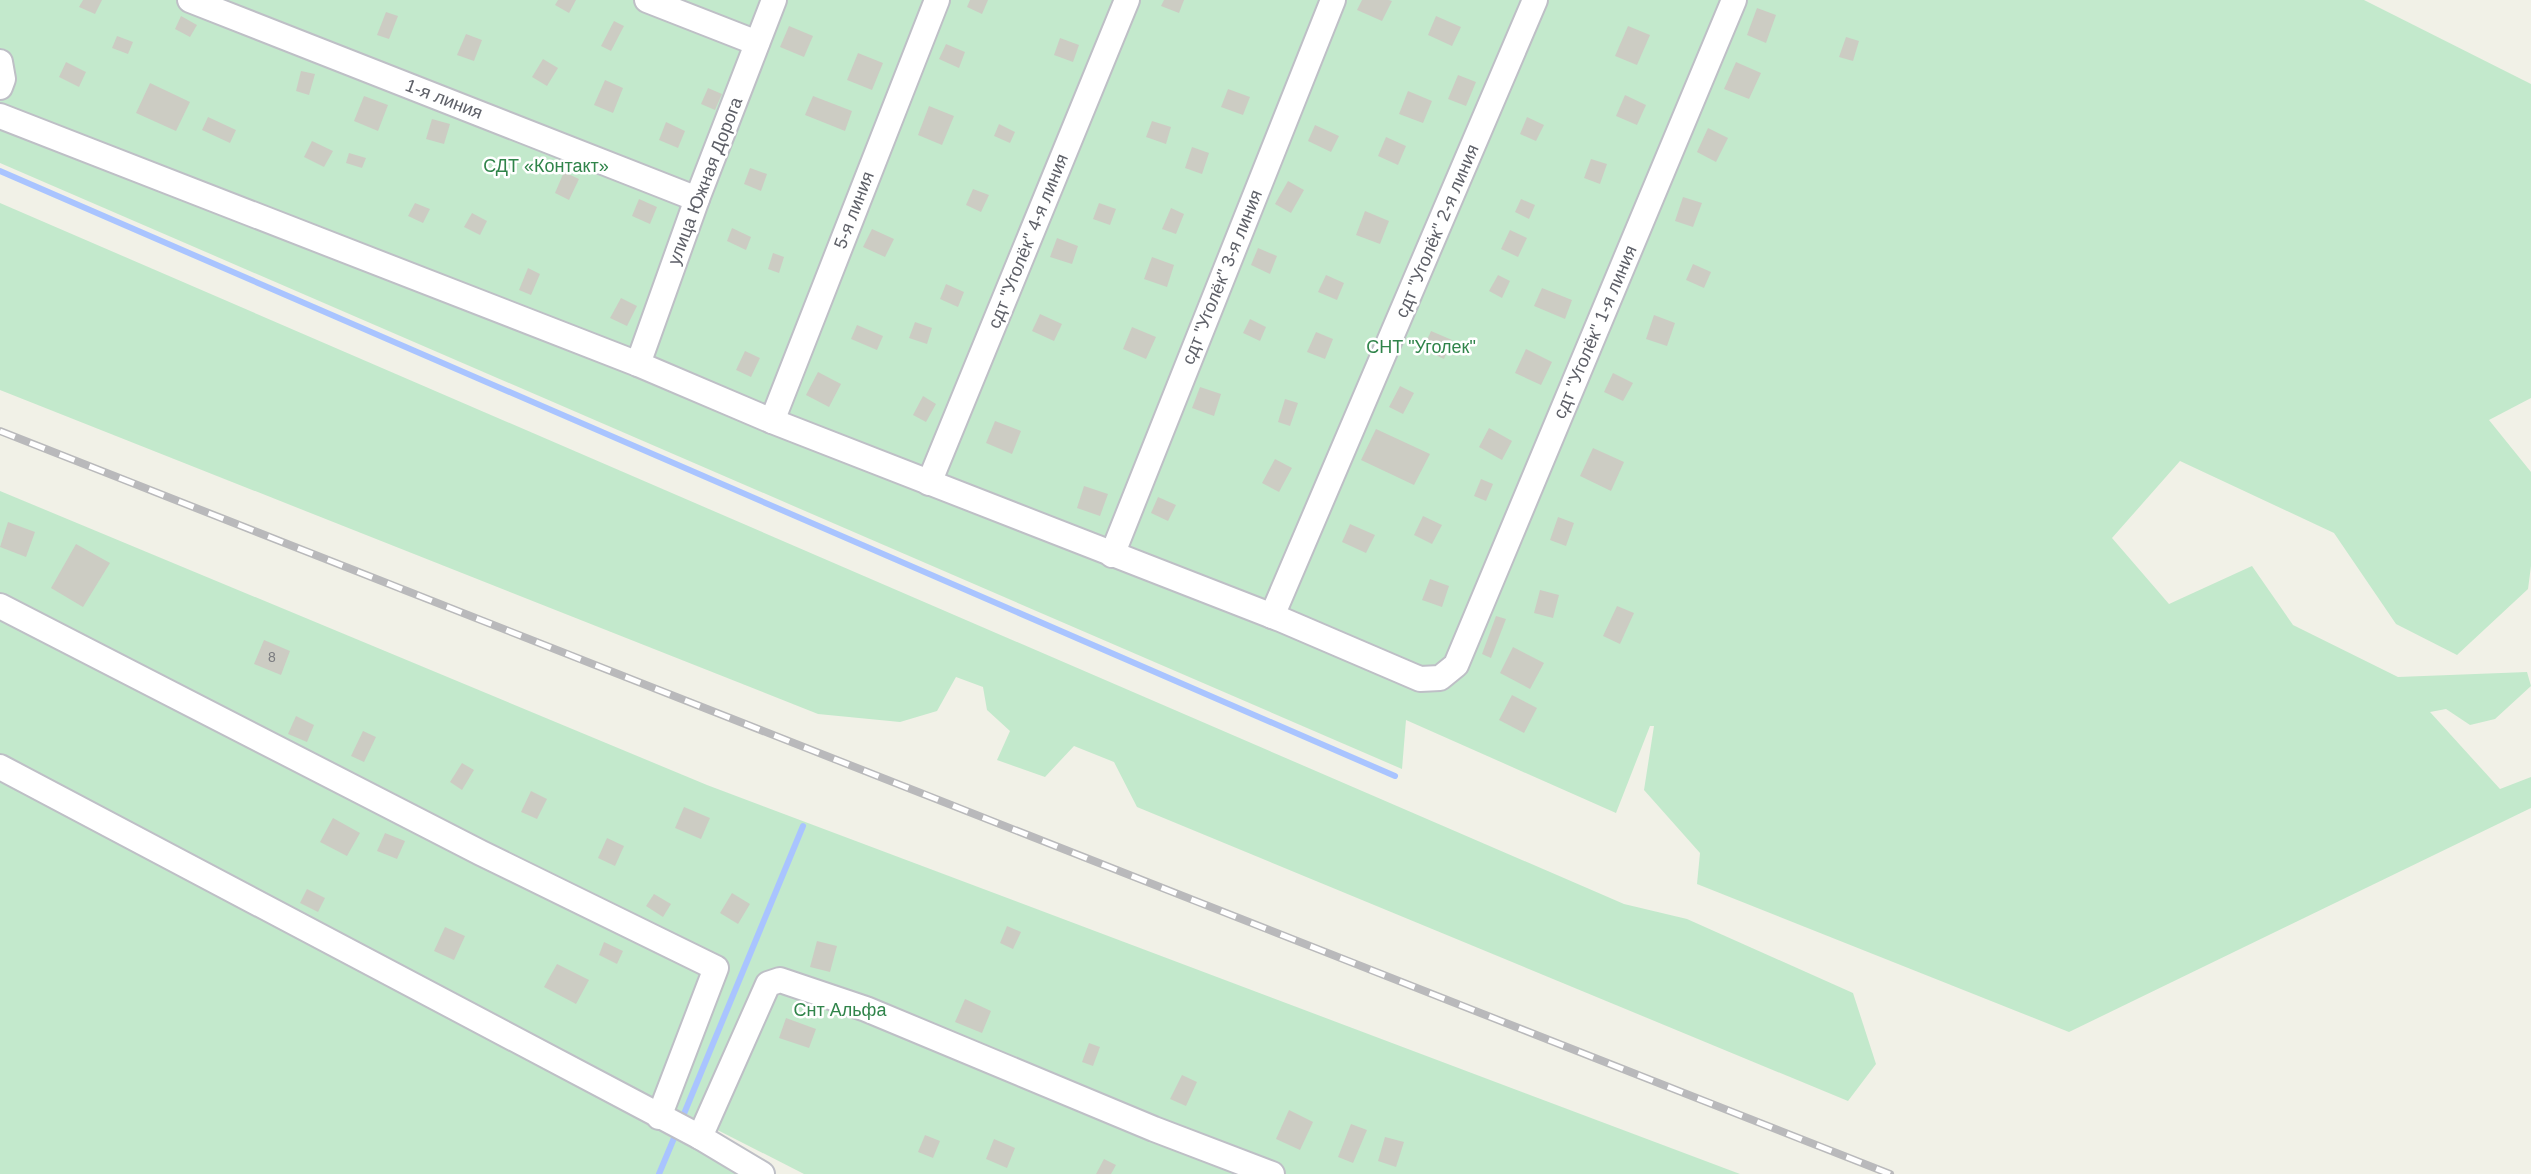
<svg xmlns="http://www.w3.org/2000/svg" width="2531" height="1174" font-family="Helvetica,sans-serif">
<rect width="100%" height="100%" fill="#f1f1e7"/>
<g fill="#c3e9cc">
<path d="M0,0H2364L2531,84V398L2489,420L2531,472V566L2528,589L2457,655L2396,624L2334,533L2180,461L2112,538L2169,604L2252,566L2293,625L2398,677L2527,672L2531,686L2495,719L2470,725L2446,709L2430,712L2500,789L2531,777V808L2069,1032L1697,884L1700,853L1644,790L1654,726H1650L1616,813L1406,720L1402,769L0,163Z"/>
<path d="M0,203L1624,904L1687,919L1853,993L1876,1064L1848,1101L1137,807L1114,762L1074,746L1045,777L997,760L1010,731L987,710L983,687L956,677L937,711L900,722L818,714L0,390Z"/>
<path d="M0,491L707,785L1740,1174H804L588,1064L0,756Z"/>
<path d="M0,776L746,1174H0Z"/>
</g>
<g fill="none" stroke-linecap="round" stroke-linejoin="round">
<g stroke="#a9c4ff" stroke-width="6">
<path d="M0,171L1395,776"/>
<path d="M681,1121L803,826"/>
<path d="M659,1174L677,1131"/>
</g>
</g>
<g fill="#ccccc3">
<path d="M83,0H102L95,14L79,7Z"/>
<path d="M558,0H576L569,13L555,5Z"/>
<path d="M970,0H988L982,14L967,7Z"/>
<path d="M1164,0H1184L1179,13L1161,6Z"/>
<path d="M1362,0H1389L1392,1L1382,21L1357,10Z"/>
<path d="M1757,8L1776,15L1766,43L1747,35Z"/>
<path d="M386,12L398,16L389,39L377,35Z"/>
<path d="M181,16L197,25L190,37L175,29Z"/>
<path d="M1436,16L1461,27L1452,46L1428,35Z"/>
<path d="M614,21L624,26L611,51L601,46Z"/>
<path d="M789,26L813,36L804,57L780,47Z"/>
<path d="M1628,26L1650,35L1637,65L1615,56Z"/>
<path d="M466,34L482,40L474,61L457,55Z"/>
<path d="M117,36L133,42L128,54L112,48Z"/>
<path d="M1846,37L1859,41L1853,61L1839,57Z"/>
<path d="M1060,38L1079,45L1073,62L1054,55Z"/>
<path d="M946,44L965,52L959,68L939,59Z"/>
<path d="M858,53L883,63L872,90L847,80Z"/>
<path d="M543,59L558,68L547,86L532,77Z"/>
<path d="M66,62L86,72L79,87L59,77Z"/>
<path d="M1736,62L1761,73L1749,99L1724,89Z"/>
<path d="M301,71L315,74L309,95L296,91Z"/>
<path d="M1458,75L1476,82L1466,106L1448,99Z"/>
<path d="M605,80L623,88L613,113L594,105Z"/>
<path d="M150,83L190,102L176,131L136,113Z"/>
<path d="M708,88L722,94L715,110L701,104Z"/>
<path d="M1228,89L1250,97L1243,115L1221,107Z"/>
<path d="M1408,91L1432,101L1423,123L1399,114Z"/>
<path d="M1625,95L1646,105L1637,125L1616,116Z"/>
<path d="M364,96L388,105L378,131L354,121Z"/>
<path d="M813,96L852,111L845,131L805,115Z"/>
<path d="M929,106L954,116L942,145L918,135Z"/>
<path d="M208,117L236,130L230,143L202,130Z"/>
<path d="M1527,117L1544,125L1536,141L1520,134Z"/>
<path d="M432,119L450,124L444,144L426,139Z"/>
<path d="M1152,121L1171,127L1166,144L1146,137Z"/>
<path d="M666,122L685,131L678,148L659,140Z"/>
<path d="M999,124L1015,132L1010,143L994,136Z"/>
<path d="M1315,125L1339,136L1331,152L1308,141Z"/>
<path d="M1708,128L1728,138L1716,162L1697,152Z"/>
<path d="M1386,137L1406,146L1398,165L1378,156Z"/>
<path d="M312,141L333,151L324,167L304,157Z"/>
<path d="M1192,147L1209,153L1202,174L1185,168Z"/>
<path d="M349,153L366,158L362,168L346,163Z"/>
<path d="M1591,159L1607,164L1600,184L1584,178Z"/>
<path d="M750,168L767,174L761,191L744,184Z"/>
<path d="M564,172L579,179L569,200L555,193Z"/>
<path d="M1288,181L1304,190L1291,213L1275,204Z"/>
<path d="M973,189L989,195L981,212L966,205Z"/>
<path d="M1683,197L1702,203L1693,227L1675,221Z"/>
<path d="M639,199L657,207L650,224L632,216Z"/>
<path d="M1521,199L1535,205L1529,219L1515,212Z"/>
<path d="M415,203L430,209L423,223L408,216Z"/>
<path d="M1099,203L1116,209L1110,225L1093,219Z"/>
<path d="M1171,208L1184,214L1176,234L1162,229Z"/>
<path d="M1365,211L1389,221L1380,244L1356,235Z"/>
<path d="M472,213L487,221L480,235L464,227Z"/>
<path d="M732,228L751,237L746,250L727,241Z"/>
<path d="M872,229L894,239L885,257L863,247Z"/>
<path d="M1510,230L1527,238L1518,257L1501,249Z"/>
<path d="M1057,238L1078,246L1072,264L1050,257Z"/>
<path d="M1258,248L1277,256L1270,274L1251,265Z"/>
<path d="M773,253L784,257L779,273L768,269Z"/>
<path d="M1152,257L1174,265L1167,287L1144,279Z"/>
<path d="M1693,264L1711,272L1704,288L1686,280Z"/>
<path d="M528,268L540,274L531,295L519,290Z"/>
<path d="M1326,275L1344,283L1337,300L1318,292Z"/>
<path d="M1498,275L1510,281L1502,298L1489,291Z"/>
<path d="M946,284L964,292L958,307L940,299Z"/>
<path d="M1542,288L1572,300L1565,319L1534,306Z"/>
<path d="M621,298L637,306L627,326L610,318Z"/>
<path d="M1040,314L1062,324L1054,341L1032,331Z"/>
<path d="M1654,315L1675,323L1667,346L1646,339Z"/>
<path d="M1250,319L1266,327L1260,341L1243,333Z"/>
<path d="M915,322L932,328L927,344L909,338Z"/>
<path d="M857,325L883,336L877,350L851,339Z"/>
<path d="M1132,327L1156,337L1146,359L1123,349Z"/>
<path d="M1431,331L1452,340L1444,359L1423,349Z"/>
<path d="M1316,332L1333,339L1325,359L1307,352Z"/>
<path d="M1526,349L1552,362L1541,385L1515,373Z"/>
<path d="M745,351L760,358L751,377L736,370Z"/>
<path d="M818,372L841,384L829,407L806,395Z"/>
<path d="M1613,373L1633,383L1623,401L1604,392Z"/>
<path d="M1400,386L1414,393L1403,414L1389,407Z"/>
<path d="M1200,387L1221,394L1214,416L1192,408Z"/>
<path d="M923,396L936,404L926,422L913,415Z"/>
<path d="M1285,399L1298,403L1290,426L1278,422Z"/>
<path d="M995,421L1021,431L1012,454L986,443Z"/>
<path d="M1489,428L1512,441L1502,460L1479,447Z"/>
<path d="M1376,429L1430,454L1414,485L1361,460Z"/>
<path d="M1593,448L1624,462L1611,491L1580,476Z"/>
<path d="M1275,459L1292,468L1279,492L1262,483Z"/>
<path d="M1481,479L1493,484L1486,501L1474,496Z"/>
<path d="M1084,486L1108,494L1100,516L1077,508Z"/>
<path d="M1158,497L1176,505L1168,521L1151,513Z"/>
<path d="M1423,516L1442,525L1432,544L1414,535Z"/>
<path d="M1558,517L1574,523L1566,546L1550,540Z"/>
<path d="M8,522L35,532L26,557L0,547Z"/>
<path d="M1350,524L1375,535L1366,553L1342,542Z"/>
<path d="M76,544L110,563L83,607L51,588Z"/>
<path d="M1430,579L1449,586L1442,607L1422,600Z"/>
<path d="M1540,590L1559,595L1553,618L1534,613Z"/>
<path d="M1617,606L1634,613L1620,644L1603,636Z"/>
<path d="M1496,616L1506,619L1491,658L1482,654Z"/>
<path d="M264,640L290,651L281,675L254,664Z"/>
<path d="M1513,647L1544,663L1530,689L1500,673Z"/>
<path d="M1512,695L1537,708L1524,733L1499,720Z"/>
<path d="M296,716L314,725L307,742L288,734Z"/>
<path d="M363,731L376,737L364,762L351,756Z"/>
<path d="M462,763L474,770L462,790L450,782Z"/>
<path d="M531,791L547,799L537,819L521,812Z"/>
<path d="M684,807L710,818L701,839L675,828Z"/>
<path d="M333,818L360,833L347,856L320,842Z"/>
<path d="M385,833L405,841L397,859L377,851Z"/>
<path d="M607,838L624,846L615,866L598,858Z"/>
<path d="M307,889L325,898L318,912L300,903Z"/>
<path d="M732,893L750,904L738,924L720,913Z"/>
<path d="M654,894L671,904L663,917L646,906Z"/>
<path d="M1007,926L1021,932L1013,949L1000,943Z"/>
<path d="M445,927L465,936L454,960L434,951Z"/>
<path d="M817,941L837,946L830,972L810,967Z"/>
<path d="M604,942L623,951L617,964L599,955Z"/>
<path d="M557,964L589,980L576,1004L544,987Z"/>
<path d="M965,999L991,1011L982,1033L955,1022Z"/>
<path d="M786,1018L816,1029L809,1048L779,1038Z"/>
<path d="M1089,1043L1100,1047L1093,1066L1082,1062Z"/>
<path d="M1182,1075L1197,1082L1186,1106L1170,1099Z"/>
<path d="M1289,1110L1313,1122L1300,1150L1276,1139Z"/>
<path d="M1351,1124L1367,1130L1353,1163L1338,1157Z"/>
<path d="M925,1135L940,1141L933,1158L918,1152Z"/>
<path d="M1385,1137L1404,1142L1396,1167L1378,1161Z"/>
<path d="M994,1139L1015,1148L1007,1168L986,1159Z"/>
<path d="M1104,1159L1116,1165L1111,1174H1096Z"/>
</g>
<g fill="none" stroke-linecap="round" stroke-linejoin="round">
<defs>
<g id="minor">
<path d="M190,0L697,199"/>
<path d="M647,0L757,43"/>
<path d="M0,62L3,79L0,87"/>
<path d="M0,116L638,364L772,421L1280,619L1420,679L1440,678L1456,665L1734,0"/>
<path d="M638,364L697,199L774,0"/>
<path d="M772,421L937,0"/>
<path d="M929,483L1127,0"/>
<path d="M1112,555L1333,0"/>
<path d="M0,606L481,853L716,968L659,1117"/>
<path d="M1272,616L1535,0"/>
<path d="M0,767L700,1137L762,1174"/>
<path d="M700,1137L768,984L780,980L866,1009L1154,1129L1272,1174"/>
</g>
</defs>
<use href="#minor" stroke="#bebfc6" stroke-width="28"/>
<use href="#minor" stroke="#fff" stroke-width="24"/>
<defs>
<path id="rail" d="M0,431L1890,1174"/>
</defs>
<use href="#rail" stroke="#b9b9bb" stroke-width="8"/>
<use href="#rail" stroke="#fff" stroke-width="5" stroke-dasharray="16" stroke-linecap="butt"/>
</g>
<g text-anchor="middle" stroke-width="5" stroke-linejoin="round" paint-order="stroke">
<g font-size="14" fill="#7a7b7f">
<text x="272" y="662">8</text>
</g>
<g font-size="18" fill="#5e6068" stroke="#fff">
<text transform="translate(444 99) rotate(21)" y="6">1-я линия</text>
<text transform="translate(705 181) rotate(-69)" y="6">улица Южная Дорога</text>
<text transform="translate(854 210) rotate(-69)" y="6">5-я линия</text>
<text transform="translate(1437 231) rotate(-67)" y="6">сдт "Уголёк" 2-я линия</text>
<text transform="translate(1028 241) rotate(-68)" y="6">сдт "Уголёк" 4-я линия</text>
<text transform="translate(1222 277) rotate(-68)" y="6">сдт "Уголёк" 3-я линия</text>
<text transform="translate(1595 332) rotate(-67)" y="6">сдт "Уголёк" 1-я линия</text>
</g>
<g font-size="18" fill="#30844a" stroke="#fff">
<text x="546" y="172">СДТ «Контакт»</text>
<text x="1421" y="353">СНТ "Уголек"</text>
<text x="840" y="1016">Снт Альфа</text>
</g>
</g>
</svg>
